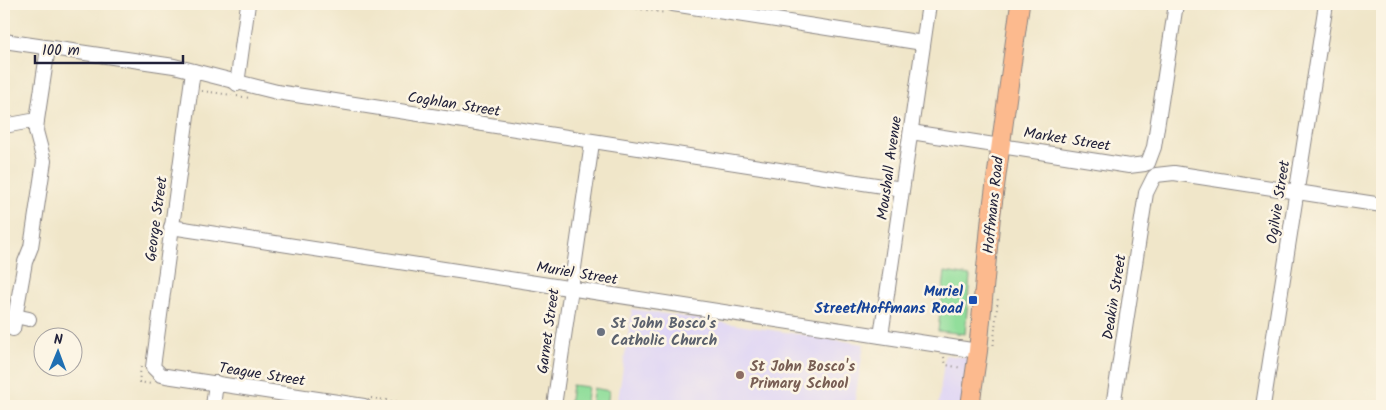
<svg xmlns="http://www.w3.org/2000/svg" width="1386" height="410" font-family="Kalam,sans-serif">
<rect width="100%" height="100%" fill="#fcf5e5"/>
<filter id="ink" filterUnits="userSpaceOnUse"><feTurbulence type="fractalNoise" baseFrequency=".02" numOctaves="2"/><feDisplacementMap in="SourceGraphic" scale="10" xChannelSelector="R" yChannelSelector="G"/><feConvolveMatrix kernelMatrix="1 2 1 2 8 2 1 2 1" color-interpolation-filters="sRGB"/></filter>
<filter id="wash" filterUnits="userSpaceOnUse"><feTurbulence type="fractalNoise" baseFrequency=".0096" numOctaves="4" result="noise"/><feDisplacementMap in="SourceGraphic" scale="20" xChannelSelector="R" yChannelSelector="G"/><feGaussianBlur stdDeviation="1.12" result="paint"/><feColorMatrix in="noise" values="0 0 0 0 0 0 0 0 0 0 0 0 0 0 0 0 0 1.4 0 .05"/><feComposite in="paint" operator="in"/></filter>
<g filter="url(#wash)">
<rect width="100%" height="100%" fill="#f0e6c9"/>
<g fill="#dfd5f5">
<path d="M632,309L864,344L854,406H617Z"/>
<path d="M945,355L970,358L963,406H938Z"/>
</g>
<g fill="#92de9b" stroke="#5a806b">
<path d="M945,272L970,276L965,334L938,331Z"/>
<path d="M572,385L588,387L585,406H569Z"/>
<path d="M594,388L609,391L607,406H591Z"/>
</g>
</g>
<g filter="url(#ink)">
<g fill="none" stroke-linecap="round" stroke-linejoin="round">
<defs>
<g id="minor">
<path d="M673,4L923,43"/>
<path d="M4,41L174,66L277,92L902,189"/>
<path d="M193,71L153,367L161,375L166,376L364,406"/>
<path d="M237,84L248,4"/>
<path d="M4,126L37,120"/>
<path d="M911,132L1129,166L1145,164"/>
<path d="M1148,163L1154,147L1176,4"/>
<path d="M1156,175L1174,173L1382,205"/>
<path d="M171,227L978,351"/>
<path d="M15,316L29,319"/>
<path d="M13,329L25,262L31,247L44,161L36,131L37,120L48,48"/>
<path d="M881,336L929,4"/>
<path d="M213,406L216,383"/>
<path d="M554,406L592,143"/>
<path d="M1113,406L1146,193L1154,177"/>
<path d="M1263,406L1326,4"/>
</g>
<path id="major" d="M970,406L978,351L991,216L1020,4"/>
</defs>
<use href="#minor" stroke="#898482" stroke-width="16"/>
<use href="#major" stroke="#898482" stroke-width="20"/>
<g stroke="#898482" stroke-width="2" stroke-dasharray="1 4" stroke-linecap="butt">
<path d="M607,4L666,13"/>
<path d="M202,91L232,95"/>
<path d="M237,96L250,98"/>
<path d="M993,350L998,297"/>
<path d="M944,357L946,365L962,368"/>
<path d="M141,367L139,382L152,384"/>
<path d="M371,398L426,406"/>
</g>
<use href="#minor" stroke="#fff" stroke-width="14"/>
<use href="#major" stroke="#fcba8e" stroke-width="18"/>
</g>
</g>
<rect fill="#1a4fb4" stroke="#fcf5e5" stroke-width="2" x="968" y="295" width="10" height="10" rx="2.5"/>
<circle fill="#6b7280" stroke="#fcf5e5" stroke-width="2" cx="601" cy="332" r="5"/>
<circle fill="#8d6e63" stroke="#fcf5e5" stroke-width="2" cx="740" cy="375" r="5"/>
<g text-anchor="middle" stroke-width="5" stroke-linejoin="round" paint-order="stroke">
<g font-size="15" fill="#22223b" stroke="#fcf5e5">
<text transform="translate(454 104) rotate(9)" y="5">Coghlan Street</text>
<text transform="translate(1067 139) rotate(9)" y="5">Market Street</text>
<text transform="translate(889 168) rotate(-82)" y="5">Moushall Avenue</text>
<text transform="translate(1278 202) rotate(-81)" y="5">Ogilvie Street</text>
<text transform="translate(993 205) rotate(-84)" y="5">Hoffmans Road</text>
<text transform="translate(156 219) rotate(-82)" y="5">George Street</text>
<text transform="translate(577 273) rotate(9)" y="5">Muriel Street</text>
<text transform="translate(1114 297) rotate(-81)" y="5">Deakin Street</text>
<text transform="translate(548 331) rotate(-82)" y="5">Garnet Street</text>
<text transform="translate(262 374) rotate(9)" y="5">Teague Street</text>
</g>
<g font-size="15" font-weight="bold" fill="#164399" stroke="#fcf5e5" text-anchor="end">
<text x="963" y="296">Muriel<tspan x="963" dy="17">Street/Hoffmans Road</tspan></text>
</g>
<g font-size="15" font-weight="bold" fill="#5b616d" stroke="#fcf5e5" text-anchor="start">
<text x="611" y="328">St John Bosco's<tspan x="611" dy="17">Catholic Church</tspan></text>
</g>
<g font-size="15" font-weight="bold" fill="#785e54" stroke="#fcf5e5" text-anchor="start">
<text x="750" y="371">St John Bosco's<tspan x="750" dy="17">Primary School</tspan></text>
</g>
</g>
<rect width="1386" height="410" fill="none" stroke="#fcf5e5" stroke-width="20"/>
<g transform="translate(58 352) rotate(1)"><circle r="24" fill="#fcf5e5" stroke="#a5a1a1"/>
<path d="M0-4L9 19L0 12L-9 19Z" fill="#1f6fb2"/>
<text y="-8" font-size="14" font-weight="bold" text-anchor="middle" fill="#22223b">N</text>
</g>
<path d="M35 55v8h148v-8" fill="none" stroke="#22223b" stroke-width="2.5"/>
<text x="42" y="55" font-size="15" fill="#22223b" stroke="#fcf5e5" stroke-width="4" paint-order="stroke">100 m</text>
</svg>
